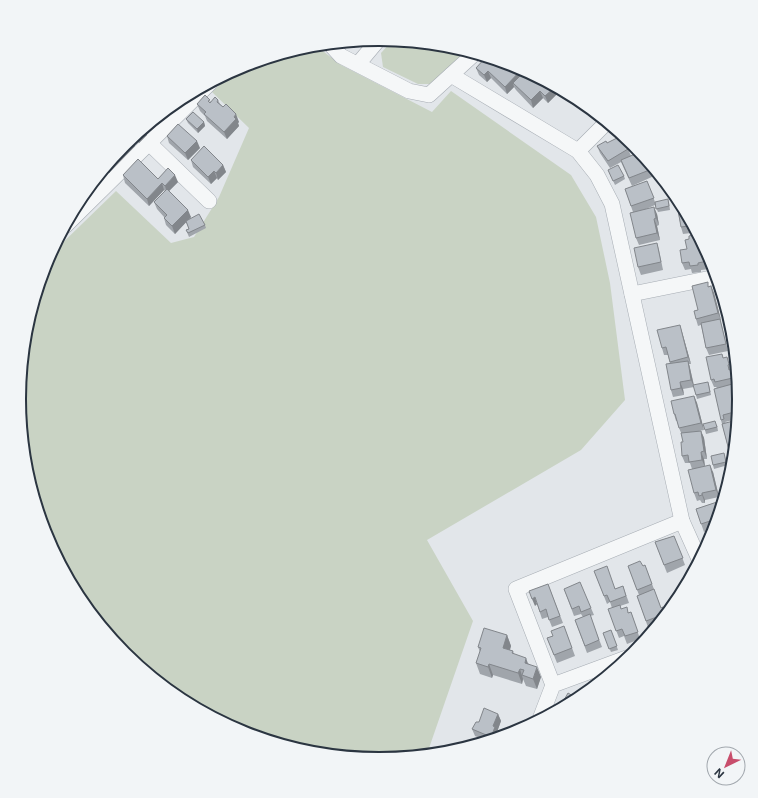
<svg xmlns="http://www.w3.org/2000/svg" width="758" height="798" font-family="Inter,sans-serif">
<rect width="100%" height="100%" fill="#e2e6ea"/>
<g fill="#c9d3c4">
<path d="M393,40L449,46L466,51L431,84H418L383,67L381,53Z"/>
<path d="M315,45L341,65L432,112L451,91L571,175L596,217L610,283L625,400L581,450L427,540L473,621L427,754L379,759L309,752L241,732L179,698L124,653L80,599L46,537L26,469L19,399L26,329L46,261L49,256L116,191L171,243L194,237L219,197L249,128L212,92L236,69L241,66L309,46Z"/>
</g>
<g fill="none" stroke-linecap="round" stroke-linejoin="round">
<defs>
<g id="minor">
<path d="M330,44L341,56L409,91L429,95L474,54"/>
<path d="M358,64L379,39"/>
<path d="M451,75L578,151L597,175L612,204L682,521L699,559"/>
<path d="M149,143L209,201"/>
<path d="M578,151L607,122"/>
<path d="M65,226L210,83"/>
<path d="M632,294L716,277"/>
<path d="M553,685L516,589L682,521"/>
<path d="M540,719L553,685L629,657"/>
</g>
</defs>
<use href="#minor" stroke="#a7adb4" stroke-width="16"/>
<use href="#minor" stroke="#f5f7f8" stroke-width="15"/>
</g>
<g fill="#a0a5ab">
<path d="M365,40L360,46L358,44L354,48L348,42Z"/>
<path d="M517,66L523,70L524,72L539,80L540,79L561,90L548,103L543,98L533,108L516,90L514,87L507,94L491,78L487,82L479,75L476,68Z"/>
<path d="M218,100L220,104L239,122L238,123L239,126L227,139L207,121L205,116L200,111L197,104Z"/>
<path d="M177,101L178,104L161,122L157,118Z"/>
<path d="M186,119L204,122L205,126L198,133L188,123Z"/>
<path d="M144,128L147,135L139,143L134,138L133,139L135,146L109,173L105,168L125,144Z"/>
<path d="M167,136L200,148L188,160L169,143Z"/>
<path d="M630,142L634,145L639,151L636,153Z"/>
<path d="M607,143L628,149L631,156L649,164L654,176L632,186L621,162L610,168L600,153L597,146Z"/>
<path d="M191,160L223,165L226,172L218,180L217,178L211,184L193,167Z"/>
<path d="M608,170L624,176L625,179L615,185Z"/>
<path d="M123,175L158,179L178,182L169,191L191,217L189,220L205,225L206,228L189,237L186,230L189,229L186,222L175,234L166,225L164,218V217L157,209L154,202L165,191L164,190L149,206L125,183Z"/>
<path d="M647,181L655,202L669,203L670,210L658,212L655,205L646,209L657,214L659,225L657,226L660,240L639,245L636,238L633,212L625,189Z"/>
<path d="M678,199L708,254L710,269L701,270V272L692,273L691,269L685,270L682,263L687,249L689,239L692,235L691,233L683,234L681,227L677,208H675L673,201Z"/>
<path d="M657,243L659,250L663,270L641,275L638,267Z"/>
<path d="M711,286L714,293L721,320H720L722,326L728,351L709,355L706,348L701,325L698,326L696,319L698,310L709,287Z"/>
<path d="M725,305L728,317H727L725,314Z"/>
<path d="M680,325L682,332L691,364H689L694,385H709L711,395L697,399L694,387L683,389L684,395L673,397L671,390L670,364L668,355H664L662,348Z"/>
<path d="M732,330L734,347H732L731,343Z"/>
<path d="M724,358L730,364L731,369L736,368L738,385H736L738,390L739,399L737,419L725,422L726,423L737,420L732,469L731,459L721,420L717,388L716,387H714L711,380Z"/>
<path d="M694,396L697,403L704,430L699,431H701L704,438L707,459H704L705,466L713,472L719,497L705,500V503H702L700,500L697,501L694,493L692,469L690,463H685L682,456L683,442L682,435L679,428L677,421H676L674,414Z"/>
<path d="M717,425L718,431L706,434L705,430Z"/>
<path d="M725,457L728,465L714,469L713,465Z"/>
<path d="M723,500L714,528L704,532L696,509Z"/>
<path d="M674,536L685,565L667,573L655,542Z"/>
<path d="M645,565L661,608L663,607L666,615L650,633L637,596L639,595L628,566H643Z"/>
<path d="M594,571L615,589L623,586L629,603L620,606L621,609L629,613L631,612L640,639L627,644L624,636L619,638L608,609L612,608L610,602L607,604Z"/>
<path d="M548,584L563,623L552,627L548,617L542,619L537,604L535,606Z"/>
<path d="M564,589L591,608L594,615L590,616L602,647L587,653L575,620L583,617L581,614L574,616Z"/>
<path d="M564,626L575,656L557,663L547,638L553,636Z"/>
<path d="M611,630L618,650L611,652L603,633Z"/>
<path d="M507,635L511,646L510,650L513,651L514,654L529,664L541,677L537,689L526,686L523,679L522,684L493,675L492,678L480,674L476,663L480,652L478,647Z"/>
<path d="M498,714L501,721L497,732L498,734L497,738L486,741L475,736L472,729L479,722Z"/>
</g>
<g fill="#82868b">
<path d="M365,40L360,46L358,41Z"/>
<path d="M357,41L358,44L354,48L351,42Z"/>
<path d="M522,69L523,70L525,76L513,83L514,87L507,94L505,87Z"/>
<path d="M488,71L491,78L487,82L484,75Z"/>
<path d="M555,87L561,90L548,103L545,96Z"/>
<path d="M540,91L543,98L533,108L531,100Z"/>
<path d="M177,101L178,104L161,122L159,116Z"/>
<path d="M236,114L239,122L238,123L239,126L227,139L224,132Z"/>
<path d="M204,122L205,126L198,133L197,129Z"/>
<path d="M144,128L147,135L139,143L136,136Z"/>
<path d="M133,137L134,138L133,139L135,146L109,173L107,166Z"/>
<path d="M197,141L200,148L188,160L185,153Z"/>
<path d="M223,165L226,172L218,180L216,173Z"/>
<path d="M214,171L217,178L211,184L208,177Z"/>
<path d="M175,175L178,182L167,193L165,186Z"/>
<path d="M162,183L164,190L149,206L147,199Z"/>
<path d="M87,190L88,192L78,202L80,199Z"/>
<path d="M654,207L657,214L659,225L656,218Z"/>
<path d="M188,210L191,217L175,234L172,226Z"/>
<path d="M654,219L657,226L660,240L657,233Z"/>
<path d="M705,250L708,254L710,269L707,261Z"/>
<path d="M711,286L714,293L721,320L718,313Z"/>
<path d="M680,325L682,332L691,364L688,357Z"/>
<path d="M688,361L690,368L694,387L691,380Z"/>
<path d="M680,382L683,389L684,395L681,388Z"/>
<path d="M694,396L697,403L704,430L701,423Z"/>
<path d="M701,431L704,438L707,459L704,451Z"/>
<path d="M701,452L704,459L705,467L702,460Z"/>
<path d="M710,465L713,472L719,497L716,490Z"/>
<path d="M702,493L705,500V503L702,495Z"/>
<path d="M535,597L537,604L535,606L532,599Z"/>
<path d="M507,635L511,646L507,658L503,648Z"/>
<path d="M526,658L530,669L525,663Z"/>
<path d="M489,664L493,675L492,678L488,667Z"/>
<path d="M537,667L541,677L537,689L533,679Z"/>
<path d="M520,669L523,679L522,684L518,673Z"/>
<path d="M498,714L501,721L497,732L498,734L497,738L492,739L491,737L493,726Z"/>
</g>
<g fill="#bac0c7" stroke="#82868b">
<path d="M486,57L517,66L522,69L505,87L488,71L484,75L476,68Z"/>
<path d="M525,71L534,76L539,80L540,79L555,87L545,96L540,91L531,100L513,83Z"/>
<path d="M205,95L210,100L208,101L210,103L215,97L218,100L217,102L223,107L226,104L236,114L234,117L236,119L224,132L204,114L206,112L197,104Z"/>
<path d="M193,112L204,122L197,129L186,119Z"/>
<path d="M178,124L197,141L185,153L167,136Z"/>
<path d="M621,136L628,149L608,161L597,146L606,141L607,143Z"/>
<path d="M132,138L133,139L112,160L125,144Z"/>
<path d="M204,146L223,165L216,173L214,171L208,177L191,160Z"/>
<path d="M640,152L649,164L652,169L629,178L621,160Z"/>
<path d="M138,159L158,179L168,168L175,175L165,186L162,183L147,199L123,175Z"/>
<path d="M618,165L624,176L613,181L608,170Z"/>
<path d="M647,181L654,198L631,206L625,189Z"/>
<path d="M167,189L188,210L172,226L164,218L167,215L154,202Z"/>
<path d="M670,189L678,199L679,200L673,201Z"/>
<path d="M668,199L669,206L656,209L655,202Z"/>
<path d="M677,204H681L695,229L690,230L689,226L681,227Z"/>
<path d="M654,207L656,218L654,219L657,233L636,238L630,213Z"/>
<path d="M199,214L205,225L188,233L186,230L189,229L186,221Z"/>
<path d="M697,234L705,250L707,261L698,263V265L690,266L689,262L682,263L680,250L687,249L685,240L689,239V236Z"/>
<path d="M657,243L661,262L638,267L634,248Z"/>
<path d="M708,282V287L711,286L718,313L696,319L694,311L698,310L692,286Z"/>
<path d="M725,305L727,313L725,314L723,306Z"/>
<path d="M720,319L726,344L706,348L701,323Z"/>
<path d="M680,325L688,357L670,362L666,347L662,348L657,330Z"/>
<path d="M732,330L733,343H731L728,331Z"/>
<path d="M722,354L723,358L727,357L729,364L728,365L729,370L736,368L737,377L715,382L714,379L711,380L706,357Z"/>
<path d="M688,361L691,380L680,382L681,388L671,390L666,364Z"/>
<path d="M708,382L710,392L696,395L693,385Z"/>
<path d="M736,383L739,399L738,407V411L723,415L724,419L721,420L714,389Z"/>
<path d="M694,396L701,423L679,428L675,414H674L671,401Z"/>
<path d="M737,420L734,453L730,454L722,424Z"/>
<path d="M715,421L717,427L705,430L703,424Z"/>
<path d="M701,431L704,451L701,452L702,460L689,462L688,455L682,456L681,442H683L681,433Z"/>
<path d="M724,453L726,462L713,465L711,456Z"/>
<path d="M733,458L732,469L730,459Z"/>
<path d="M710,465L716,490L702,493V495L699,496L698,492L694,493L688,470Z"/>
<path d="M723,500L715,526L713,520L701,524L696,509Z"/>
<path d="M674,536L683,558L664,565L655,542Z"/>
<path d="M640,561L643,566L645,565L652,584L637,590L628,566Z"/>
<path d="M607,566L615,589L623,586L626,596L610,602L607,595L604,596L594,571Z"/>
<path d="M580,582L591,608L581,612L579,606L572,609L564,589Z"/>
<path d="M548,584L560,616L549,620L546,609L540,612L535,597L532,599L529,591Z"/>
<path d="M654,589L661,608L663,607L665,614L646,621L637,596Z"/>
<path d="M683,590L678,599L675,603L672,595Z"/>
<path d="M620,605L621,609L627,607L628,613L631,612L638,632L625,636L622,629L616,631L608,609Z"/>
<path d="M590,614L599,640L585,646L575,620Z"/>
<path d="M660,621L650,633L648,626Z"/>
<path d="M564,626L572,648L554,655L547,638L553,636L551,631Z"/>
<path d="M484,628L507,635L503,648L513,651L512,653L526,658L525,663L537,667L533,679L522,675L524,670L520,669L518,673L489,664L488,667L476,663L481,648L478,647Z"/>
<path d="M611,630L617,646L609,649L603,633Z"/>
<path d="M621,664L613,670L612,668Z"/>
<path d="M568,693L578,699L559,709Z"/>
<path d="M484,708L498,714L493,726L495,727L491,737L472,729L476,722H479Z"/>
<path d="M507,729L515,732L505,735Z"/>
<path d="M467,743L473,745L466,747Z"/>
<path d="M460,745L465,747L459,749Z"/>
</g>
<path d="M0 0H758V798H0ZM26 399a353 353 0 1 1 706 0a353 353 0 1 1-706 0Z" fill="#f2f5f7" fill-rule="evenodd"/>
<path fill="none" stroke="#2b3541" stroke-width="2" d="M26 399a353 353 0 1 1 706 0a353 353 0 1 1-706 0Z"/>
<g transform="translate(726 766) rotate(223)"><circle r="19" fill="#f2f5f7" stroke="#a2a8ae"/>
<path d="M0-3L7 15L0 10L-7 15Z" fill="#c84e6c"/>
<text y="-6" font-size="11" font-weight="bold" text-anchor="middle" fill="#2b3541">N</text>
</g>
</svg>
